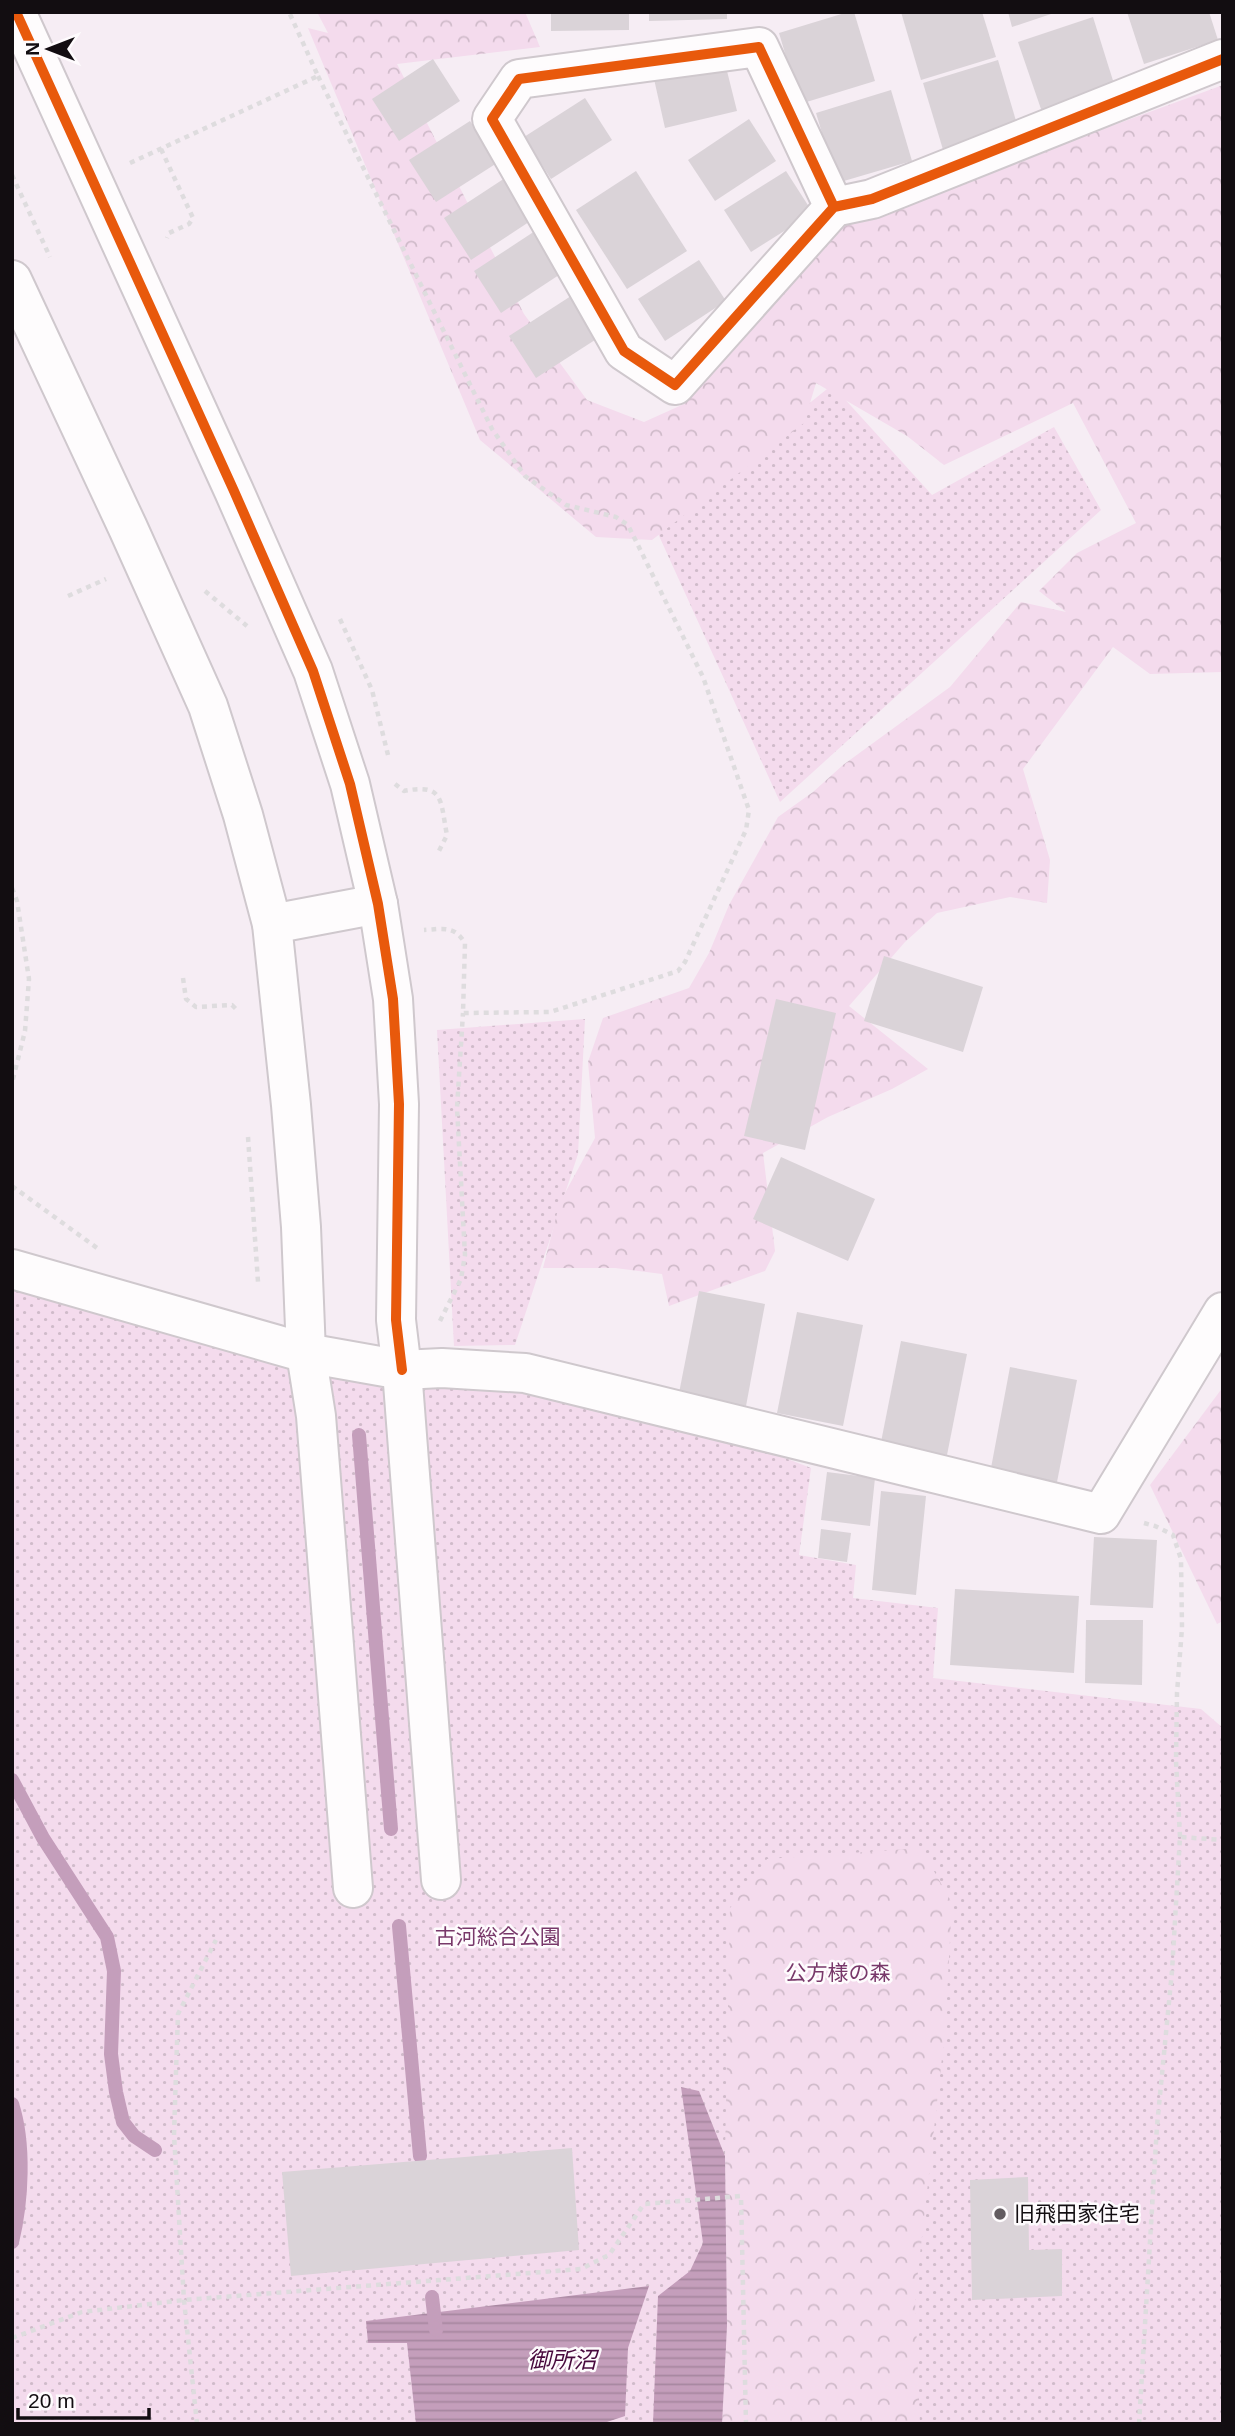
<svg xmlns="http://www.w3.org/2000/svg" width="1235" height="2436" font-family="Helvetica,'Noto Sans JP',sans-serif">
<defs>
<pattern id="grass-dots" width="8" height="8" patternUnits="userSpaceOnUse" patternTransform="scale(1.75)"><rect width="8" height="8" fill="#f4dbed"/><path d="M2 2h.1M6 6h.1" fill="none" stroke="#d0bbca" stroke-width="1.8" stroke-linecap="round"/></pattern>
<pattern id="forest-crowns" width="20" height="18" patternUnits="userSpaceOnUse" patternTransform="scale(1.75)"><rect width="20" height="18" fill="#f4dbed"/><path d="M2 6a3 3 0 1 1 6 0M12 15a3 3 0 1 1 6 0" fill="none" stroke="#d0bbca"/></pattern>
<pattern id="water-rules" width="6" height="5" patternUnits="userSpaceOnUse" patternTransform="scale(1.75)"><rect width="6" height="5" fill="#c49ebb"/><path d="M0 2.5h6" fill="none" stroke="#a787a0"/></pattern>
</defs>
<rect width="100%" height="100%" fill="#f6edf4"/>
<g fill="url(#grass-dots)">
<path d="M832,385L932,495L1054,427L1101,510L780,802L655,527Z"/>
<path d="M585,1019L578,1154L515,1345L454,1346L437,1030Z"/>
<path d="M12,1269L244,1336L614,1393L811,1468L799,1555L856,1565L853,1598L938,1608L933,1678L1201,1709L1223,1728V2424H12Z"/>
</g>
<g fill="url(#forest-crowns)">
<path d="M317,12H525L540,47L397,64L524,314L587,400L644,422L684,404L772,306L834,228L1223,85V672L1150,674L1113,647L1023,769L1050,860L1047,903L1010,897L937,913L905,942L849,1006L928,1069L892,1089L828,1117L763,1153L775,1251L765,1271L669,1306L662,1274L615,1268H543L560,1202L595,1138L588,1062L603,1018L689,988L709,953L729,905L778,817L813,792L843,765L950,687L1021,602L1066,612L1039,591L1077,553L1136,523L1073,403L944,465L907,436L816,383L804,423L652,540L596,537L480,440L308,28L328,33Z"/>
<path d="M1223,1387V1621L1217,1624L1150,1485Z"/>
<path d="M921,1848L952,1903L945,2031L915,2299L920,2424H722L727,2326L725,2156L730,1908L767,1859Z"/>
</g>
<g fill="url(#water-rules)">
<path d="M681,2087L699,2091L725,2156L727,2326L722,2424H653L658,2296L690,2271L703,2243Z"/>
<path d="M649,2286L628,2348L625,2416L601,2424H416L407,2343H368L366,2321Z"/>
</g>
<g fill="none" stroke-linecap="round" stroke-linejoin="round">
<g stroke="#c49ebb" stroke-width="14">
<path d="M359,1435L391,1829"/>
<path d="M12,1780L43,1838L107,1937L114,1971L111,2054L116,2092L123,2122L134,2136L155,2150"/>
<path d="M399,1926L420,2156"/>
<path d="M12,2104C25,2144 22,2201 12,2242"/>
<path d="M432,2297L436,2330"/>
</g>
</g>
<g fill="#dad3d8">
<path d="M551,12H629V30L551,31Z"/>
<path d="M649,12H727V19L649,21Z"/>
<path d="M848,12H854L875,81L800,104L779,33Z"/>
<path d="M901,12H982L996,57L921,80Z"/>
<path d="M1008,12H1054V13L1012,27Z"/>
<path d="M1127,12H1209L1218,40L1144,64Z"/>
<path d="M1093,17L1115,87L1042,112L1018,42Z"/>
<path d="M433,59L460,101L399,141L372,99Z"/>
<path d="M998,60L1019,131L944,153L923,83Z"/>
<path d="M725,63L737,111L665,128L654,79Z"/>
<path d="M891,90L912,161L837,183L816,113Z"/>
<path d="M585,98L612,140L551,179L524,137Z"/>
<path d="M749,119L776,161L715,201L688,160Z"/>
<path d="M470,121L497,163L436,202L409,160Z"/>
<path d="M636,171L687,251L627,289L576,210Z"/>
<path d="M786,171L813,213L751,252L724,210Z"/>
<path d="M505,178L532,220L471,260L444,218Z"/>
<path d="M535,231L562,273L501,313L474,271Z"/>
<path d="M699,260L726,301L665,341L638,299Z"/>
<path d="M571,296L598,338L536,378L509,336Z"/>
<path d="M884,956L983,987L963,1052L864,1021Z"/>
<path d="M776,999L836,1013L805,1150L744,1136Z"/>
<path d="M781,1157L875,1199L848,1261L753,1219Z"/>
<path d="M699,1291L765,1304L746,1406L679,1393Z"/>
<path d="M797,1312L863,1325L843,1426L777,1413Z"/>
<path d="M901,1341L967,1354L947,1455L881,1442Z"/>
<path d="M1010,1367L1077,1380L1057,1482L991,1468Z"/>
<path d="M827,1472L875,1478L870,1526L821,1520Z"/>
<path d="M881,1491L926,1496L916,1595L872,1590Z"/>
<path d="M821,1529L851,1533L847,1562L818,1558Z"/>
<path d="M1094,1537L1157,1540L1153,1608L1090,1605Z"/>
<path d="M955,1589L1079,1596L1074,1673L950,1665Z"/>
<path d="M1086,1620H1143L1142,1685L1085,1683Z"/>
<path d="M572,2148L579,2250L291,2276L282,2172Z"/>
<path d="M1028,2177L1029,2250L1062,2249V2296L972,2300L970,2180Z"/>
</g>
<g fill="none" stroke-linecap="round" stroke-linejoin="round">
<defs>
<g id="minor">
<path d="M16,12L234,491L313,671L350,784L378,904L393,999L399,1104L396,1320L402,1370L441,1880"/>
<path d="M834,207L759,47L519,79L492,119L624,351L675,385L834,207L872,199L1223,59"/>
<path d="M12,280L128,528L208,706L243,815L272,924L291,1105L301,1227L306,1353L316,1416L353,1888"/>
<path d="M272,924L378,904"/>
<path d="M12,1269L306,1353L402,1370L442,1368L525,1373L1101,1514L1223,1312"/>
</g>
</defs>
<use href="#minor" stroke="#cfc8cd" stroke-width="42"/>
<g stroke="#dedcde" stroke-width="4.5" stroke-dasharray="5 5" stroke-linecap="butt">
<path d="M318,76L492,429L525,476L566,505L616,517L628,525L703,677L749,810L746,830L685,962L678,971L550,1012L463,1013L465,943C454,925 443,929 424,930"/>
<path d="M161,149L193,218L189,224L169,233L167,238"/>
<path d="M130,163L318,76L289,12"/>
<path d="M12,175L50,257"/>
<path d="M205,591L247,626"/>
<path d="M68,596L106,579"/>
<path d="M340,619L372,690L388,755"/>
<path d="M395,784L404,791C445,783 440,801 447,835L437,855"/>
<path d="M12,888L17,901L29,979L25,1031L12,1083"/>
<path d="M183,978L186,999L196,1007L232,1005L237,1010"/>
<path d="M248,1137L258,1282"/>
<path d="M12,1186L97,1248"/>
<path d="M440,1321L461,1279L465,1255L457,1108L463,1013"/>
<path d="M1144,1523L1155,1526L1173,1535L1181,1559L1182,1628L1177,1693L1176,1761L1180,1837"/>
<path d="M12,2338L82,2312L184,2300L581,2269L609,2255L644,2204L741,2196L746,2424"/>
<path d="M197,2424L184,2300L174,2135L176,2072L178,2014L216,1940"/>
<path d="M1139,2424L1157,2126L1172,1971L1180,1837L1223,1840"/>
</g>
<use href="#minor" stroke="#fefcfd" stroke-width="38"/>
<defs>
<g id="cycleway">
<path d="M16,12L234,491L313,671L350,784L378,904L393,999L399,1104L396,1320L402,1370"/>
<path d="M834,207L759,47L519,79L492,119L624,351L675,385L834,207L872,199L1223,59"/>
</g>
</defs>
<use href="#cycleway" stroke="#fefbfd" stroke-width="15"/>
<use href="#cycleway" stroke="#e8590c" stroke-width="10"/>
</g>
<circle fill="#625b60" stroke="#fefbfd" stroke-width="2.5" cx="1000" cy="2214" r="7"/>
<g text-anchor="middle" stroke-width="5" stroke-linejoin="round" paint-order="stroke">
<g font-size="21" fill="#78386a" stroke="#fefbfd">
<text x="498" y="1944">古河総合公園</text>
<text x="838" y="1980">公方様の森</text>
</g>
<g font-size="21" fill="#120d11" stroke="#fefbfd" text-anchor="start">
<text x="1014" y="2221">旧飛田家住宅</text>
</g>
<g font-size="23" font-style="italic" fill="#48093d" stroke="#fefbfd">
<text x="562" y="2368">御所沼</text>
</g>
</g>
<rect width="1235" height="2436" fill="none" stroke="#120d11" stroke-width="28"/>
<g transform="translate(49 49) rotate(270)" stroke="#fefbfd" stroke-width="5" paint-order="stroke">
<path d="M0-5L12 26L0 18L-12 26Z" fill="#120d11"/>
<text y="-10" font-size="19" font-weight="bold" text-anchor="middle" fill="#120d11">N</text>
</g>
<path d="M18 2408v10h131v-10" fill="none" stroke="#120d11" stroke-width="3.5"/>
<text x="28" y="2408" font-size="21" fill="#120d11" stroke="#fefbfd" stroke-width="5" paint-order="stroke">20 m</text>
</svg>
